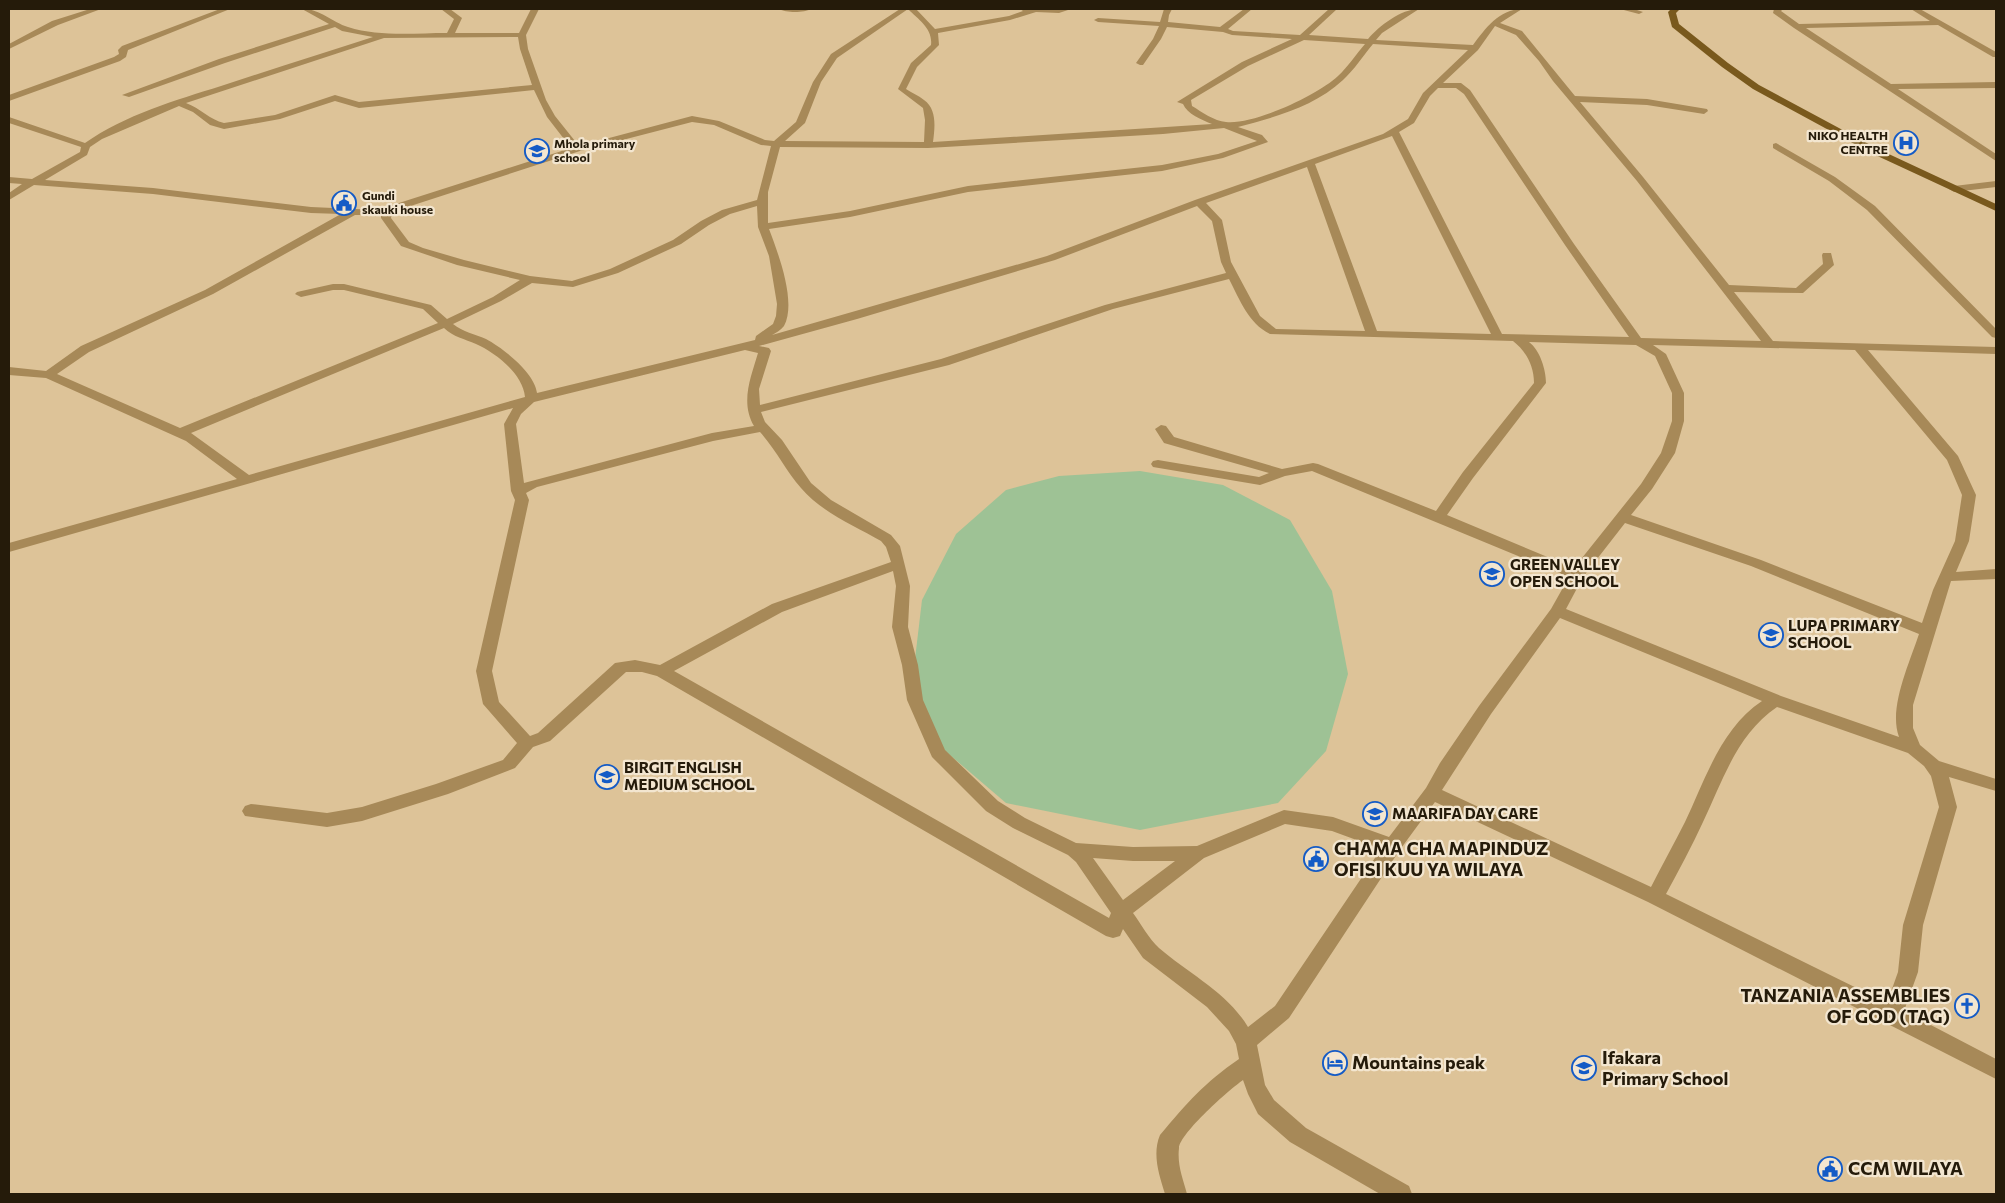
<svg xmlns="http://www.w3.org/2000/svg" width="2005" height="1203" font-family="Commissioner,sans-serif">
<rect width="100%" height="100%" fill="#ddc398"/>
<path fill="#9ec295" d="M1140,471L1223,485L1290,520L1332,591L1348,674L1326,751L1278,803L1140,830L1006,803L937,744L913,676L922,600L956,534L1006,490L1059,476Z"/>
<g fill="none" stroke-linecap="round" stroke-linejoin="round">
<g fill="#a78958" fill-rule="evenodd">
<path d="M90,9H101L58,25L9,49V44L52,21Z"/>
<path d="M220,9H230L128,50L126,57L120,61L9,101V95L114,57L119,54L118,50L122,46Z"/>
<path d="M302,9C319,8 332,22 348,27C379,37 415,33 447,33L454,19L441,9H450L462,18L455,33H519L531,9H539L526,35L528,49L546,100L555,116L579,146L692,116L719,121L765,140L774,141L796,122L813,82L831,54L900,9H916L935,29L1009,16L1023,11L1020,9H1071L1059,13L1036,12L1010,20L938,33L939,45L917,67L906,89C912,93 918,95 924,100C937,109 935,127 933,142L1212,124C1202,120 1187,114 1183,104L1177,102L1242,62L1292,39L1232,35L1223,32L1167,27L1161,39L1143,65H1140L1136,63L1153,39L1159,26L1098,22L1094,20L1098,18L1160,22L1164,9H1172L1169,15L1168,22L1220,27L1244,9H1252L1228,29L1233,31L1300,35L1329,9H1337L1309,35L1368,39C1379,26 1401,9 1419,9L1382,33L1376,40L1473,45C1485,29 1499,9 1522,9L1500,23L1522,31L1575,96L1647,99L1707,109L1708,111L1704,114L1647,105L1580,102L1643,177L1729,285L1796,288L1823,264L1822,255L1823,253H1831L1834,265L1803,293L1734,292L1773,341L1996,347V354L1868,350L1958,456L1976,495L1969,541L1956,572L1996,569V579L1951,581L1913,705V728L1920,745L1939,761L1996,779V791L1949,777L1957,807L1923,925L1918,972L1904,1011L1996,1059V1079L1648,902L1435,802L1399,851L1289,1018L1257,1045L1265,1085L1274,1100L1306,1128L1409,1186L1412,1194H1380L1290,1142L1258,1114L1248,1094L1243,1080C1230,1089 1180,1133 1179,1148C1177,1165 1183,1179 1187,1194H1165C1159,1175 1152,1154 1160,1135C1187,1103 1204,1083 1239,1059L1236,1044L1229,1031L1207,1007L1143,958L1123,929L1120,936L1113,938L1106,936L657,676L642,672H626L550,741L533,747L515,768L448,794L362,821L327,827L245,816L242,811L245,806L251,804L327,813L362,807L436,784L503,760L517,743L483,704L476,671L515,500L511,491L504,424L513,408L9,552V543L237,479L186,441L46,378L9,375V367L46,371L81,346L205,290L341,214L311,213L153,194L34,185L9,200V193L22,184L9,183V177L32,179L80,152L81,147L9,123V117L85,143C125,115 176,100 221,86C272,69 323,53 373,37L342,31L335,27L225,63L129,97L122,95L219,59L329,24ZM908,9C919,20 933,29 931,45L911,63L898,89L923,108L925,120L924,142L785,141L805,123L821,82L837,58ZM1495,26L1516,35L1539,61L1553,81L1637,181L1761,341L1641,338L1574,244L1470,90L1461,83H1443L1478,50ZM518,37L520,49L532,85L359,102L335,95L275,115L224,123C210,120 200,108 186,103L384,38ZM1304,40L1365,44C1356,54 1348,67 1338,76C1318,95 1254,125 1226,122C1214,121 1202,112 1192,106L1191,100L1248,66ZM1373,44L1468,50L1423,93L1408,119L1383,134L1195,200L1047,256L772,335C776,333 781,330 784,326C797,302 778,253 769,229L850,217L968,192L1162,171L1223,158L1268,142L1262,135L1238,127C1275,117 1314,107 1343,80C1354,70 1363,56 1373,44ZM1438,88H1456L1464,94L1565,245L1629,337L1502,334L1399,132L1414,123L1430,96ZM534,90L547,117L571,148L377,210L311,207L153,188L45,180L87,155L90,147L102,139L179,106L193,112L210,125L224,129L280,119L335,101L359,108ZM692,122L714,125L761,145L771,146L757,200L722,210L701,221L673,240L610,269L572,281L530,276L464,260L423,248L409,242L391,218L392,212L580,151ZM1224,128L1257,141L1218,154L1162,165L968,186L850,211L768,223V192L780,147L928,148L1163,134ZM1392,136L1491,334L1377,331L1315,164ZM1307,167L1365,331L1276,329L1260,316L1231,262L1222,220L1206,203ZM757,206L758,227L769,256L777,304L776,316L773,324L756,336L755,340L537,393C535,373 503,348 486,339C475,334 463,332 453,324L501,301L532,283L573,287L618,273L681,244L709,225L730,214ZM1197,206L1212,221L1221,262L1226,273L1105,305L941,359L760,405L759,389L771,351L769,348L759,346L857,319L1055,260ZM355,215H381V218L401,246L457,265L520,280L493,297L447,319L431,305L344,284H333L297,292L295,294L301,297L333,290H344L423,309L438,323L180,428L57,374L89,352L213,294ZM1229,279C1240,300 1248,323 1270,334L1513,341C1526,351 1534,366 1534,383L1463,472L1436,511L1318,464L1313,463L1282,469L1174,437L1166,426L1161,425L1155,429L1164,443L1269,473L1259,477L1158,460L1153,461L1151,464L1153,467L1260,485L1285,476L1312,471L1569,577L1551,609L1479,706L1440,763L1426,788L1389,837L1333,817L1284,810L1197,846L1133,847L1076,843L1025,818L998,801L945,750L923,700L918,665L908,627L910,586L900,546L891,535L831,500L811,483L782,440L765,422L761,412L949,365L1113,309ZM444,328C453,337 465,339 476,344C496,353 523,374 525,397L249,475L191,433ZM1529,342L1636,345L1655,356L1672,393V421L1661,453L1641,484L1574,568L1447,515L1473,478L1546,383C1546,370 1540,350 1529,342ZM1653,345L1855,350L1947,460L1962,495L1955,541L1933,590L1922,623L1761,560L1631,515L1652,489L1675,453L1684,421V393L1666,354ZM745,350L758,353C751,377 740,402 754,426L712,433L524,483L516,424L521,414L534,402ZM760,432C776,450 786,471 801,488C821,512 855,526 881,541L886,547L891,562L772,604L660,665L635,660L615,663L538,733L530,736L499,702L492,671L529,500L526,493L537,487L713,441ZM1625,523L1751,566L1919,634C1910,662 1888,708 1899,737L1781,696L1566,609L1583,577ZM893,571L896,586L892,627L902,665L907,700L932,757L986,811L1013,828L1068,855L1076,862L1111,913L1109,918L674,671L782,612ZM1560,618L1762,701C1721,728 1705,780 1685,822C1674,844 1662,865 1651,887L1442,790L1491,714ZM1777,707L1908,753L1924,766L1931,776L1939,807L1903,925L1898,972L1887,1003L1666,894C1679,870 1692,846 1703,822C1723,780 1737,734 1777,707ZM1285,824L1332,831L1381,849L1275,1006L1248,1027C1227,992 1189,974 1159,948C1149,939 1141,924 1133,913L1204,858ZM1093,858L1133,861H1175L1123,900Z"/>
<path d="M779,9H811C804,13 786,13 779,9Z"/>
<path d="M1620,9H1634L1643,12L1639,14Z"/>
<path d="M1774,9H1783L1781,11L1799,24L1930,21L1911,9H1920L1996,52V57H1993L1938,25L1806,28L1891,84L1996,82V88L1898,89L1996,154V161L1794,28L1773,13Z"/>
<path d="M1776,143L1835,177L1875,206L1996,329V338L1992,337L1867,210L1829,181L1773,148V144Z"/>
<path d="M1996,181V187L1954,192L1949,189L1954,186Z"/>
</g>
<path fill="#79591d" fill-rule="evenodd" d="M1671,9H1680L1676,13L1679,24L1728,63L1759,85L1878,149L1996,204V211L1871,153L1753,89L1722,67L1672,27L1668,12Z"/>
</g>
<defs>
<symbol id="hospital-ring" viewBox="-11 -11 22 22"><circle r="9.5" fill="#f3e6d0" stroke="#145bc6" stroke-width="1.5"/><path d="M-5-5h3v3.5h4V-5h3V5h-3V1.5h-4V5h-3Z" fill="#145bc6"/></symbol>
<symbol id="school-ring" viewBox="-11 -11 22 22"><circle r="9.5" fill="#f3e6d0" stroke="#145bc6" stroke-width="1.5"/><path d="M0-5L7-2L0 1L-7-2ZM-4 1L0 2.5L4 1V4Q0 6-4 4Z" fill="#145bc6"/></symbol>
<symbol id="civic-ring" viewBox="-11 -11 22 22"><circle r="9.5" fill="#f3e6d0" stroke="#145bc6" stroke-width="1.5"/><path d="M-.6-6.5H3V-4.5H.6V-3L4-1V1h2V6H-6V1h2V-1L-.6-3ZM-1.2 2.5V6h2.4V2.5Z" fill="#145bc6"/></symbol>
<symbol id="church-ring" viewBox="-11 -11 22 22"><circle r="9.5" fill="#f3e6d0" stroke="#145bc6" stroke-width="1.5"/><path d="M-1.2-6h2.4v3.5h3.3v2.4h-3.3V6h-2.4V-.1h-3.3v-2.4h3.3Z" fill="#145bc6"/></symbol>
<symbol id="hotel-ring" viewBox="-11 -11 22 22"><circle r="9.5" fill="#f3e6d0" stroke="#145bc6" stroke-width="1.5"/><path d="M-6-4.5h1.5V1H6V5H4.5V3h-9V5H-6ZM-4 0a1.8 1.8 0 1 1 3.6 0ZM.5 0V-2.5h3Q6-2.5 6 0Z" fill="#145bc6"/></symbol>
</defs>
<g fill-rule="evenodd">
<use href="#hospital-ring" x="1892" y="129" width="28" height="28"/>
<use href="#school-ring" x="523" y="137" width="28" height="28"/>
<use href="#civic-ring" x="330" y="189" width="28" height="28"/>
<use href="#school-ring" x="1478" y="560" width="28" height="28"/>
<use href="#school-ring" x="1757" y="621" width="28" height="28"/>
<use href="#school-ring" x="593" y="763" width="28" height="28"/>
<use href="#school-ring" x="1361" y="800" width="28" height="28"/>
<use href="#civic-ring" x="1302" y="845" width="28" height="28"/>
<use href="#church-ring" x="1953" y="992" width="28" height="28"/>
<use href="#hotel-ring" x="1321" y="1049" width="28" height="28"/>
<use href="#school-ring" x="1570" y="1054" width="28" height="28"/>
<use href="#civic-ring" x="1816" y="1155" width="28" height="28"/>
</g>
<g text-anchor="middle" stroke-width="4.5" stroke-linejoin="round" paint-order="stroke">
<g font-size="12" font-weight="bold" fill="#251b0a" stroke="#f3e6d0" text-anchor="start">
<text x="1888" y="140" text-anchor="end">NIKO HEALTH<tspan x="1888" dy="14">CENTRE</tspan></text>
<text x="554" y="148">Mhola primary<tspan x="554" dy="14">school</tspan></text>
<text x="362" y="200">Gundi<tspan x="362" dy="14">skauki house</tspan></text>
</g>
<g font-size="15" font-weight="bold" fill="#251b0a" stroke="#f3e6d0" text-anchor="start">
<text x="1510" y="570">GREEN VALLEY<tspan x="1510" dy="17">OPEN SCHOOL</tspan></text>
<text x="1788" y="631">LUPA PRIMARY<tspan x="1788" dy="17">SCHOOL</tspan></text>
<text x="624" y="773">BIRGIT ENGLISH<tspan x="624" dy="17">MEDIUM SCHOOL</tspan></text>
<text x="1392" y="819">MAARIFA DAY CARE</text>
</g>
<g font-size="18" font-weight="bold" fill="#251b0a" stroke="#f3e6d0" text-anchor="start">
<text x="1334" y="855">CHAMA CHA MAPINDUZ<tspan x="1334" dy="21">OFISI KUU YA WILAYA</tspan></text>
<text x="1950" y="1002" text-anchor="end">TANZANIA ASSEMBLIES<tspan x="1950" dy="21">OF GOD (TAG)</tspan></text>
<text x="1602" y="1064">Ifakara<tspan x="1602" dy="21">Primary School</tspan></text>
<text x="1352" y="1069">Mountains peak</text>
<text x="1848" y="1175">CCM WILAYA</text>
</g>
</g>
<rect width="2005" height="1203" fill="none" stroke="#251b0a" stroke-width="20"/>
</svg>
